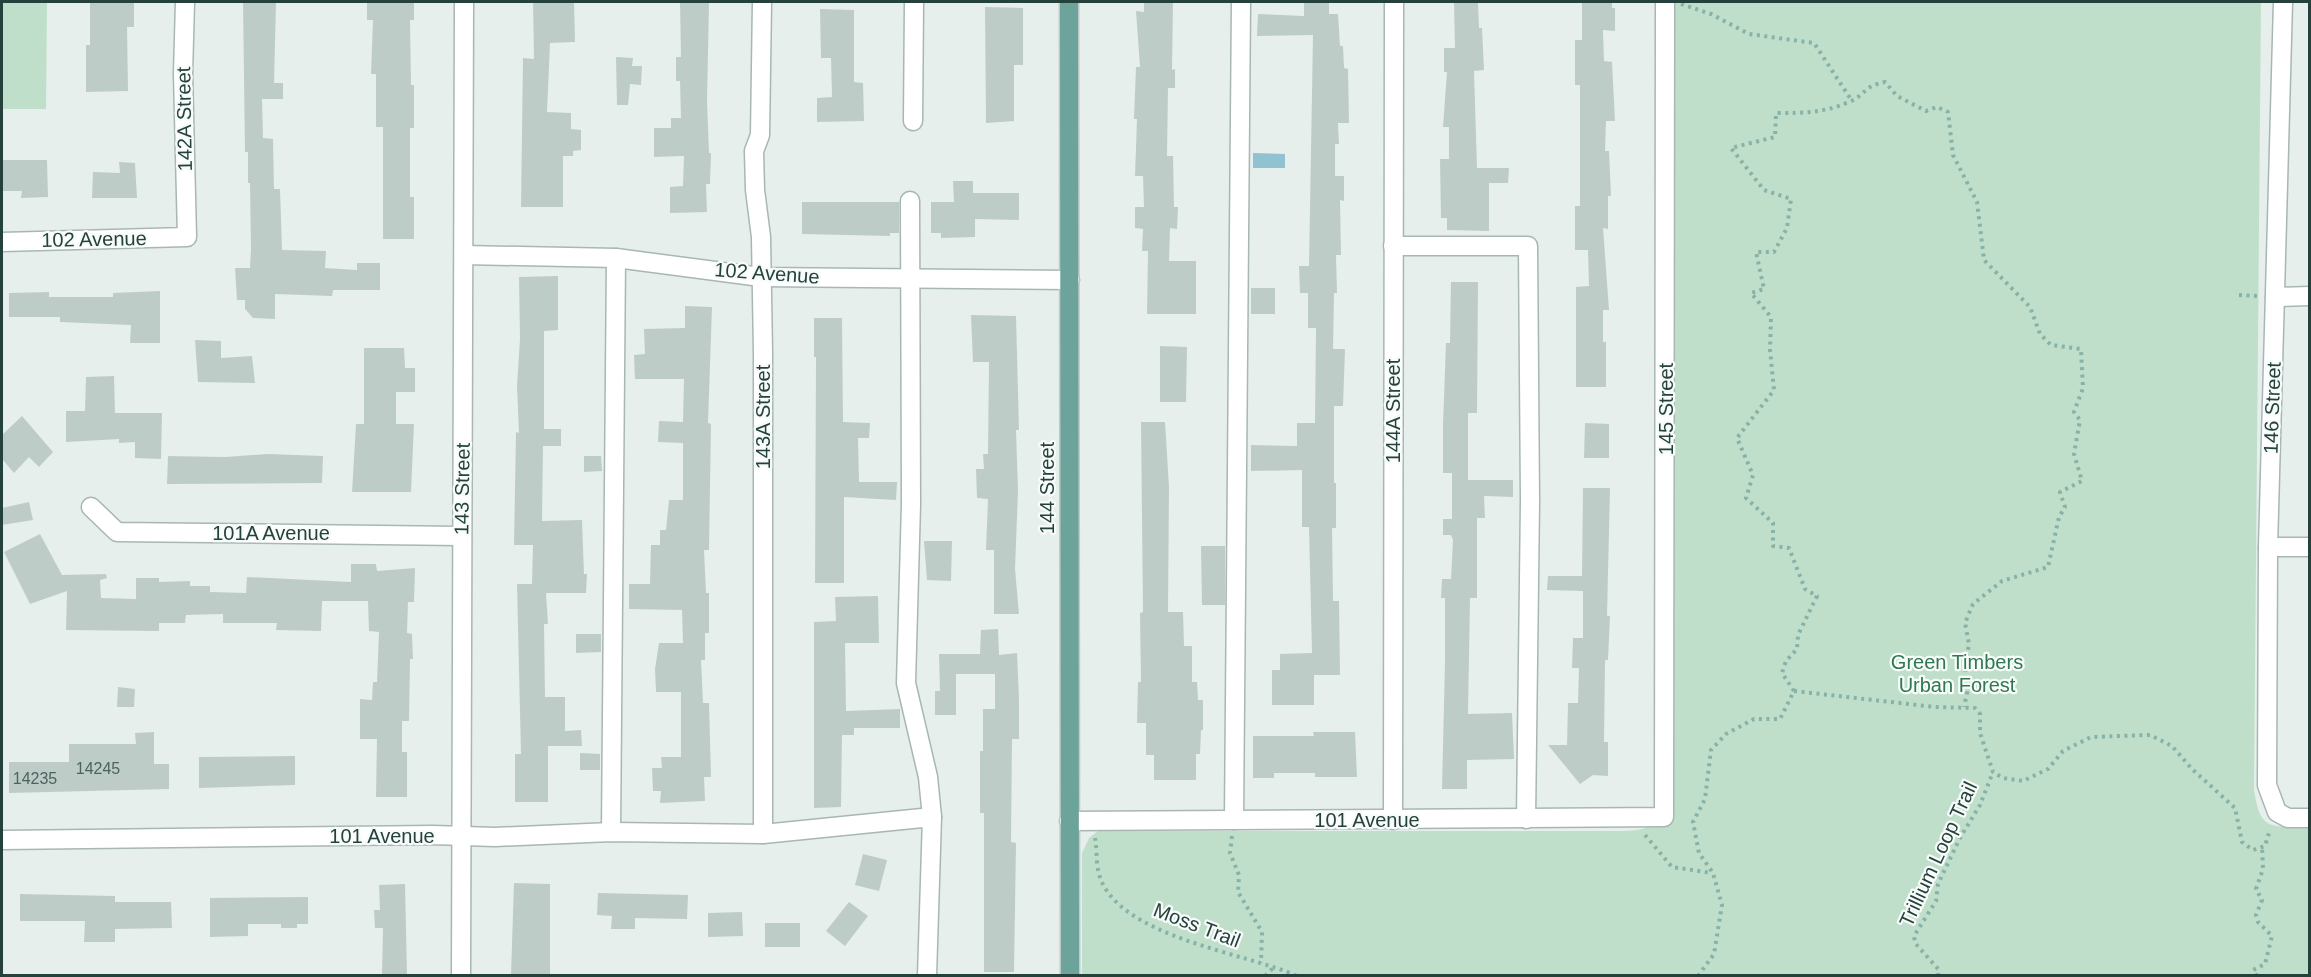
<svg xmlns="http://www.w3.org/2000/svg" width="2311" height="977" font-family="Arial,sans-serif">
<rect width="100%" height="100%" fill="#e6efec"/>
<g fill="#c0dfcb">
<path d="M2,2H47L46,109H2Z"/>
<path d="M1670,2H2261L2254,789C2260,833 2271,826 2309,826V975L1082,976V853L1089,838L1098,831H1625C1640,830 1651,830 1655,814Z"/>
</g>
<path fill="#90c2d2" d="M1253,153L1285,154V168H1253Z"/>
<g fill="#beccc8">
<path d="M90,2L134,3V27H127L128,91L86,92V45H90Z"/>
<path d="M243,2H276L274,83H283V99H262L263,138L273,139L274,189H280L282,250L326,251L325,268L357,270V263H380V290H333L332,296L275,294V319L253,318L245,309V300H237L235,268H250L251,249L250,183H248V152H245Z"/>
<path d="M367,2H414V20H410L411,85H414V128H410V197H414V239H383V127H376V74H371L373,20H367Z"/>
<path d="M533,2H574L575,42L550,43L547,112L571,113V129L581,130V150L573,151V156H563V207H521L523,58L534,59Z"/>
<path d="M680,2H709L707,102L709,153H711L710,184H706L707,212L670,213V187L683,186L684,156L654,157V128H671V118H681L680,81H676V57H681Z"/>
<path d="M1144,2H1173L1172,70L1175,69V88H1168L1167,156H1173L1174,207H1178L1177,229L1170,228L1169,261H1196V314H1147L1148,251H1142L1143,229L1135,228V207H1144L1143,176H1135L1137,119H1134L1136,67H1140L1136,11L1144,12Z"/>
<path d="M1304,2H1329V14H1338L1340,46H1343L1344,68L1348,69L1349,123H1338L1339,144H1335V176H1344V201L1340,200L1341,255H1336L1337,293H1334L1333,349H1345L1343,406H1334V483H1336V528H1332L1333,601H1339L1340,675H1314V705H1272V670H1280V654L1312,653L1309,527H1302V470L1251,471V445L1297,446V423H1315L1316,328H1308V293H1300L1299,266H1309L1313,35L1257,36L1258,14L1304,16Z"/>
<path d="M1454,2H1478L1479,28H1482L1484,70L1474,71L1477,168H1509L1508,183H1489V231L1447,230V218H1441L1440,159H1449V127H1443L1447,72H1444V48H1455Z"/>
<path d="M1582,2H1612V8H1615V31L1603,30L1604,61L1612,62L1615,121H1606L1605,151H1609L1611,196H1608V229L1603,228L1609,310H1603V342H1606V387H1576V287L1589,286L1588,250H1575V206H1580V85H1575V40H1582Z"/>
<path d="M985,7L1023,8V65H1014V121L986,123Z"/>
<path d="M820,9L854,10V82L863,83L864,121L817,122V98L832,97L831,58H821Z"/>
<path d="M616,57L633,58L632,66H642L641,85L630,84L628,105H617Z"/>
<path d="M2,160H47L48,197L21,198L22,191H2Z"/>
<path d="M119,162L135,163L137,198H92L93,172L120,173Z"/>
<path d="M953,181H973V193H1019V220L975,219V237L941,238V233H931V202H954Z"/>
<path d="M802,202H899V233H890V236L802,234Z"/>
<path d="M558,276V330L544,331V429H561V446H543L542,521L582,520L584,574H587L586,593H546L548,624H544L545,697H565V731L581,730L582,746H548V802H515V754H521L517,584H532L533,545H514L516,432L519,433L517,386L520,339L519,277Z"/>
<path d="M1451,282H1478L1477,413H1468V480H1513V497L1484,496L1485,518H1477V598H1470L1468,714L1512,713L1514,759L1467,760V789H1442L1445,662V598H1441L1442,579H1451L1453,540L1451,535H1443V519H1452V473H1443V425L1446,343H1450Z"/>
<rect x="1251" y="288" width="24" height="26"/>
<path d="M160,291V343H130L131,325L60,322V317H9V293L49,292V297H113V293Z"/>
<path d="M685,306L712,307L708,423L711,424L709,550H704L706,593H709V633H705V660H701L703,703H709L711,777H704L705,801L660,803L661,791H653L652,768H662L661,757H681V692H656L655,669L659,643H683L682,610L629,609V584H650L651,545H660V530H666L669,500H683V443L658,442L659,421L683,422L684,379H635L634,355L645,354L644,329L685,328Z"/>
<path d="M971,315L1016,316L1019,430H1016L1018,491L1015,569L1019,614H994V550H986L988,499L977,498L976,469H984L983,454H988L989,362H973Z"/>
<path d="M814,318H842L843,422L870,423L869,438H858L859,482H897L896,500L844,497V583H815L816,357H814Z"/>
<path d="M195,340L221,341V358L252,356L255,383L198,382Z"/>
<path d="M1160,346L1187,347L1186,402H1160Z"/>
<path d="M364,348H404L405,368H415V392H396V424H414L411,492H352L356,424H364Z"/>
<path d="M114,376L115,413H162L161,459L135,458V442L119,443V439L66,442V411H85L86,377Z"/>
<path d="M22,416L53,452L39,467L29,457L14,473L2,459V435Z"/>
<path d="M1141,422H1165L1169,487L1168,612H1183L1184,646H1192V682H1197L1198,700H1203V730H1201L1200,754H1196V780H1154V755H1146V723H1137L1138,682H1141L1140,613L1143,612Z"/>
<path d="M1585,423L1609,424V458H1584Z"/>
<path d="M268,454L323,456L322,483L167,484L168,456L225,457Z"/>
<path d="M584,456H601L602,471L584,472Z"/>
<path d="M1583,488H1610L1607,616H1610L1608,660H1605L1604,742H1608V776L1593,775L1580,784L1548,745H1567L1568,703H1578L1579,668H1572L1573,638H1583V591L1547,590L1548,576H1582Z"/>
<path d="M29,502L33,520L2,525V508Z"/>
<path d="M40,534L62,575L106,574L107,578L100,580L101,598L136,599V578H159V582L190,581V586H210V592L246,593L247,577L351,582V564H376L377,571L415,568L414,602H408L407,633L412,634L413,659H410L409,721H402V752H407V797H376L377,739H360V699L372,700L373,682H377L379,632L369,631L368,601H322L321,631L276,630L277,623H223V614L186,615L185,623H159V631L66,630L67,591L30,604L4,552Z"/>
<path d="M924,541H952L951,581L927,580Z"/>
<path d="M1201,546H1225V605H1202Z"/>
<path d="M878,596L879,643H845L846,711L900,709V728H854V735H842L841,807L814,808V622L836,621L835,597Z"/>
<path d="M998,629L999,655L1017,653L1019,698V739H1012L1011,842L1016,843L1014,972H984V813H980V751H983V709H995V674H956V715H935V691H940L939,654H980L981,630Z"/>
<path d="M576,634H601V652L576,653Z"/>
<path d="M118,687L135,689L134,707H117Z"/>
<path d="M154,732V764H169V789L9,793V762H69V744H136L135,733Z"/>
<path d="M1313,732H1355L1357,777H1315V773H1274V778H1253V736H1314Z"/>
<path d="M580,753L600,754V770H580Z"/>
<path d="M295,756V785L199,788V757Z"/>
<path d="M863,854L887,860L879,891L855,885Z"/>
<path d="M514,883L550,884V975H511Z"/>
<path d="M405,884L407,975H382L383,928H375L374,910H380L379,885Z"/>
<path d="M598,893L688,895L687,919L635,918V929H611L612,916L597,915Z"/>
<path d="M20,894L115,896V902H171L172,928L115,929V942H84L85,921H20Z"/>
<path d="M308,897V924H297V928H281V924H248V936L210,937V898Z"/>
<path d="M849,902L868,916L845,946L826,931Z"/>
<path d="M742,912L743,936L708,937V913Z"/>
<rect x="765" y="923" width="35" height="24"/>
</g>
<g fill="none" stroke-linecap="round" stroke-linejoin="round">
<defs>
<g id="minor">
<path d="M762,2L760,135L754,151L755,190L761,237L763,353V834"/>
<path d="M2283,2L2268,547L2267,785L2277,812L2288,818H2310"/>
<path d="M913,121L914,2"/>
<path d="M910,201L911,504L906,683L928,777L932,817"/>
<path d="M2,242L187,237L183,74L185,2"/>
<path d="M1393,246H1528L1530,501L1526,819"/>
<path d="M464,255L616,258L761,277L1070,280"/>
<path d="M2275,297L2310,296"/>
<path d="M91,507L117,532L461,536"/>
<path d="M2268,547H2310"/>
<path d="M1234,820L1241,2"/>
<path d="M1393,820L1394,2"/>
<path d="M1069,821L1664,817L1665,2"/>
<path d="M611,832L616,258"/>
<path d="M2,840L433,835L495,837L611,832L763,834L932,817L927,976"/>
<path d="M461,976L464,2"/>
</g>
<path id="major" d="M1069,2L1070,976"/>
</defs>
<use href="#minor" stroke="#a8b7b4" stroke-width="21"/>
<use href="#major" stroke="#c2cac8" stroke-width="21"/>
<g stroke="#87b2a8" stroke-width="4" stroke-dasharray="3 4.5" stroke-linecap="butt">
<path d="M1681,4L1711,14L1749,34L1814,43L1852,101"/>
<path d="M2239,295L2257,296"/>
<path d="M1794,691L1782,673L1786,661L1797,649L1798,635L1817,596L1805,589L1789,548L1773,546V523L1746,498L1753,475L1737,438L1774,390L1770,350L1771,317L1751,293L1764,289L1756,252H1774L1787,228L1791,199L1764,190L1731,148L1775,137L1776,113C1804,113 1823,113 1849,102C1866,95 1863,86 1885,82L1897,96L1926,111L1937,107L1948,112L1953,155L1977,202L1984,260L2030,307L2040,334L2051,345L2081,349L2083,388L2074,412L2080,420L2074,454L2082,481L2060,492L2065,507L2059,517L2048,567L2002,581L1973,604L1965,623L1969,644L1965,666L1967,693L1964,707"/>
<path d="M1645,835L1672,867L1712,873"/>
<path d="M1232,836L1230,853L1239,875L1238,892L1262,932L1261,963"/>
<path d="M1095,838C1097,849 1096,863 1099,874C1116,937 1247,953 1297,976"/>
<path d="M1265,976L1275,966"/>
<path d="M1698,976L1714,954L1722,905L1713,873L1699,853L1693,822L1705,799L1711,750L1726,734L1754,719H1780L1794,691L1935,707L1975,708L1980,714V733L1993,772L2003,778L2023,781L2048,769L2063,751L2091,737L2150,735L2172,746L2192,769L2235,808L2242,842L2253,850L2265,846L2269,833"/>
<path d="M1938,976L1939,970L1915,943L1914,936L1936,901L1938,884L1960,838L1980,805L1993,772"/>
<path d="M2257,976L2253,970L2265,964L2272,936L2258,922L2256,915L2262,900L2256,889L2263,869L2262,846"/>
</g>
<use href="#minor" stroke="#fff" stroke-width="18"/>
<use href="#major" stroke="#6ca39a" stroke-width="18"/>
</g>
<g text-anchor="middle" stroke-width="4.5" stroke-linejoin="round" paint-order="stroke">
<g font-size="16" fill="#4b645f">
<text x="98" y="774">14245</text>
<text x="35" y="784">14235</text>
</g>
<g font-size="20" fill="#25413c" stroke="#f7fbf9">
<text transform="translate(184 119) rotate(-91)" y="7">142A Street</text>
<text transform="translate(94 239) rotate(-1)" y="7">102 Avenue</text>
<text transform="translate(767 273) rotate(4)" y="7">102 Avenue</text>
<text transform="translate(2272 408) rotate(-88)" y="7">146 Street</text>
<text transform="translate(1666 409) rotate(-90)" y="7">145 Street</text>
<text transform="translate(1393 411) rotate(-90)" y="7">144A Street</text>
<text transform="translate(763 417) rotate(-90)" y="7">143A Street</text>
<text transform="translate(1047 488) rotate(-90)" y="7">144 Street</text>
<text transform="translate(462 489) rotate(-89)" y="7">143 Street</text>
<text x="271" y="540">101A Avenue</text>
<text x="1367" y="827">101 Avenue</text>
<text x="382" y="843">101 Avenue</text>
<text transform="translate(1938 854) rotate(-65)" y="7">Trillium Loop Trail</text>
<text transform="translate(1197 925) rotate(21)" y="7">Moss Trail</text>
</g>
<g font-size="20" fill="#2f7851" stroke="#f7fbf9">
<text x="1957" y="669">Green Timbers<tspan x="1957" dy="23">Urban Forest</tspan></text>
</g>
</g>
<rect width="2311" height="977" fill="none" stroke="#25413c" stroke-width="6"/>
</svg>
